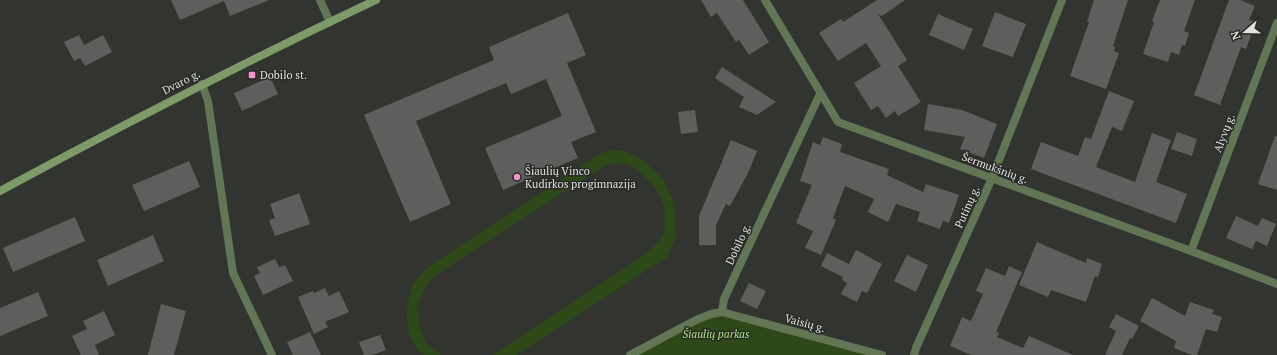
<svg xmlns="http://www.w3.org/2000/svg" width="1277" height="355" font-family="'PT Serif',serif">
<rect width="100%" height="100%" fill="#323430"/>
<g fill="#2d4918">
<path d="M616,150L625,151L643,160L663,179L674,203L676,236L667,257L517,355H493L644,255C652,248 663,240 665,228C666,223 665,212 664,207C660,191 642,169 626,164C618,162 611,164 604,166L436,275L424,288L417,307L419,326L426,343L441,355H423C404,337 403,309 413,286C415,279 423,273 428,267L602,153Z"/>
<path d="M722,312L882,355H630L696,320Z"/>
</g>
<g fill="#5c5f5b">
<path d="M171,0H269L230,16L224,1L180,20Z"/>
<path d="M701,0H743L769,42L749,55L739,40L736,42L717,13L711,17Z"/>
<path d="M877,0H905L882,16L878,14L907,60L898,66L921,102L898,116L895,111L886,118L878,106L871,110L854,83L881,66L866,43L838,61L819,33L841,19L843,22Z"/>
<path d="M1094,0H1128L1113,46L1115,47L1114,51L1119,53L1106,89L1070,76L1089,22H1087Z"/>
<path d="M1160,0H1195L1184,31L1189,33L1185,46L1182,45L1179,55L1171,52L1168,62L1143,54L1154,22L1152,21Z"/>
<path d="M1229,0H1240L1255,6L1249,20L1256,22L1246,49L1241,47L1220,105L1194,95Z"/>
<path d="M995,12L1026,24L1013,57L982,46Z"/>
<path d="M568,13L586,55L567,63L596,132L571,142L578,158L503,190L485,148L562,116L546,79L511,94L506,83L416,121L451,204L410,222L364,115L494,60L489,47Z"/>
<path d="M938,14L973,29L964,50L929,35Z"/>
<path d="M79,35L84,45L103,35L112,52L85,66L80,58L74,61L64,42Z"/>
<path d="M722,67L776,102L757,115L739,107L744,97L715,78Z"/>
<path d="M270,77L278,94L242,111L234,93Z"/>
<path d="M1109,91L1134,101L1122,131L1112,127L1096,167L1135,182L1152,133L1171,140L1156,182L1187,194L1176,223L1031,169L1041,142L1078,156L1085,137L1091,139Z"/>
<path d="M928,104L962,110L997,124L984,158L960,149L965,137L924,130Z"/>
<path d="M695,110L698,132L681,134L678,112Z"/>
<path d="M1177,132L1197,139L1192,156L1171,149Z"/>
<path d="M1275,136L1277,137V190L1258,184Z"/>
<path d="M823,137L842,144L840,152L889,169L887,175L923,192L926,184L959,195L949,223L943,221L940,229L917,221L920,212L896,204L888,222L868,212L874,199L845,186L833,218L836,220L821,255L805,248L813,231L796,223L812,185L800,181L813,142L820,145Z"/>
<path d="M731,140L757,151L749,171L730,206L726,204L716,225V245H699V216Z"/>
<path d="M189,161L200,187L144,211L132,185Z"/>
<path d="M299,193L310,224L275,236L269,220L275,218L270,204Z"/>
<path d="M1236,216L1258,226L1262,218L1276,224L1267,246L1256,241L1252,249L1226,238Z"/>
<path d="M75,217L85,241L13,272L3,248Z"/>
<path d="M153,235L164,261L108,286L97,260Z"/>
<path d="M1037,242L1086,263L1087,258L1102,264L1098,277L1095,276L1086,302L1051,290L1048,297L1019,285Z"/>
<path d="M856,250L882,264L867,293L862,291L857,302L841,294L847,283L842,280L843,277L821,266L827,253L849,264Z"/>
<path d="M907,255L928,265L916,292L894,281Z"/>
<path d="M275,259L279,267L285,265L293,281L263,295L254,276L260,273L257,267Z"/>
<path d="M1009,266L1022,272L996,332L999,333L997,337L1023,348L1029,336L1073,355H971L950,346L962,317L971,321L983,294L976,291L986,268L1005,276Z"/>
<path d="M749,283L766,291L757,309L740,301Z"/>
<path d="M325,288L329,296L339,291L349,312L325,322L328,327L314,334L298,297L313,291L314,293Z"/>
<path d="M38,292L48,316L0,336V308Z"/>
<path d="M1152,298L1185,316L1190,302L1214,310L1212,314L1222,317L1217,332L1206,329L1197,355H1192L1174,348L1176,341L1140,321Z"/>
<path d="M161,304L186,311L174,355H148Z"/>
<path d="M104,311L115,335L95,345L99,355H81L72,336L87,329L83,321Z"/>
<path d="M1116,314L1139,326L1132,339L1130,338L1122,355H1105L1116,331L1109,327Z"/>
<path d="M310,332L321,355H293L287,342Z"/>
<path d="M380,335L386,350L372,355H364L359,342Z"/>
</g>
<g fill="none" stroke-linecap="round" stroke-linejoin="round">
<g stroke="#627656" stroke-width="8">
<path d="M320,0L330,22"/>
<path d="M765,0L838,122L1191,251L1277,284"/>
<path d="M202,84L208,101L233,273L272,355"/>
<path d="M1191,251L1277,23"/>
<path d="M722,312L724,299L820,94"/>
<path d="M630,355L696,320L711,314L722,312L882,355"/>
<path d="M914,355L916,348L992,178L1062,0"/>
</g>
<path stroke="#7c9b68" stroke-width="8" d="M0,191C124,124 249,60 376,0"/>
</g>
<g fill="#f790cf" stroke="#282a26" stroke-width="1.5">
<rect x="248" y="71" width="8" height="8" rx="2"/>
<circle cx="517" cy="177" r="4"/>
</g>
<g text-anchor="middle" stroke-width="3" stroke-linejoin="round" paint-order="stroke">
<g font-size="11" fill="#dfe1de" stroke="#282a26" text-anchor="start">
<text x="260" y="79">Dobilo st.</text>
<text x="525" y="175">Šiaulių Vinco<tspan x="525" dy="13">Kudirkos progimnazija</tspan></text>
</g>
<g font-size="11" fill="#dfe1de" stroke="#282a26">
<text transform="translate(181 82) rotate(-27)" y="4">Dvaro g.</text>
<text transform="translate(1224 133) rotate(-69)" y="4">Alyvų g.</text>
<text transform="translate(995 168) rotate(20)" y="4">Šermukšnių g.</text>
<text transform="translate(967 207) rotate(-66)" y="4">Putinų g.</text>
<text transform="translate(738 244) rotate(-65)" y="4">Dobilo g.</text>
<text transform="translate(805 323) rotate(15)" y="4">Vaisių g.</text>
</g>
<g font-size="11" font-style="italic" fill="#a8e57d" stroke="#282a26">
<text x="716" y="338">Šiaulių parkas</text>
</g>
</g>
<g transform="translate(1245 32) rotate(250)" stroke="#282a26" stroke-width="3" paint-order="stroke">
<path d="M0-3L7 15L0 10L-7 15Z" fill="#dfe1de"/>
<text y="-6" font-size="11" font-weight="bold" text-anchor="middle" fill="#dfe1de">N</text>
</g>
</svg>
